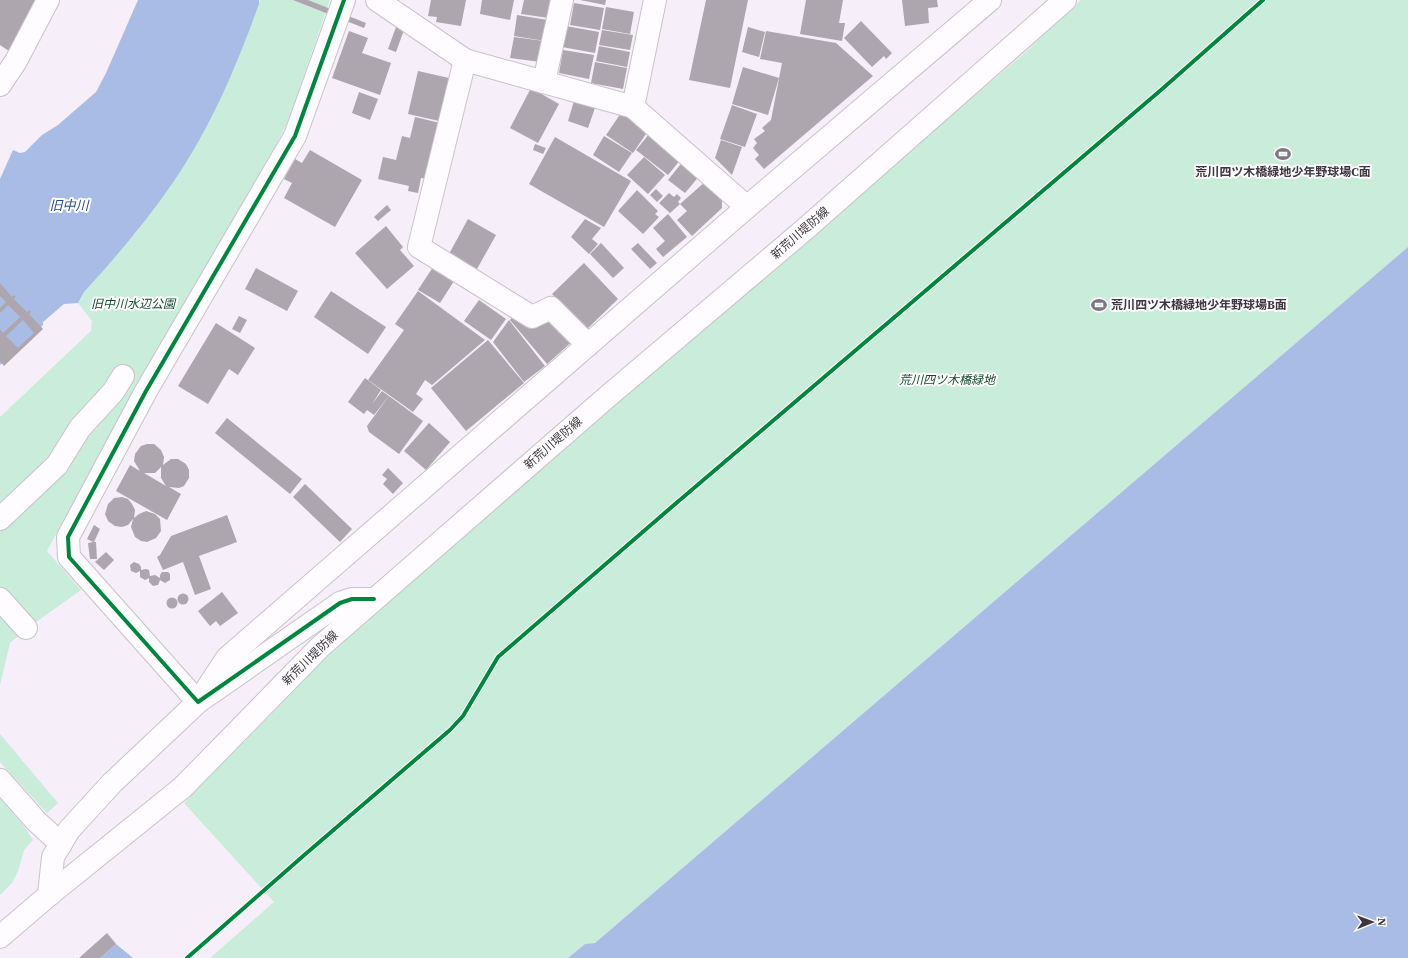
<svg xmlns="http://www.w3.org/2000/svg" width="1408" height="958" font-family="'Source Serif 4','Noto Sans JP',serif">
<rect width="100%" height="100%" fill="#f6eef8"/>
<g fill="#caecda">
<path d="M260,0H330L288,121L276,145L128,401L47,551L81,590L32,625L0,589V530L63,467L53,458L0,511V417L91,331L92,321L78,303L84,292L136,233L174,181L193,150L245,41Z"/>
<path d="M1081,0H1408V247L595,943L585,944L568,958H210L274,902L184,803L319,665L358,628L812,235L1020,57Z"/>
<path d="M0,607L22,632L10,643L0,685Z"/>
<path d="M0,734L58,803L47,813L0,762Z"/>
<path d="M0,798L26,829L33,840L24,850L18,871L12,883L0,895Z"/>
</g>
<g fill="#a9bce6">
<path d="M138,0H259V4C237,65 211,127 174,181C147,221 116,257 84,292L78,303L64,304L43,322V325L19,349L0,365V179L13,150L20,153L25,152L42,135L58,125L96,92L106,73Z"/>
<path d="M1408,247V958H568L585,944L595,943Z"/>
<path d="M116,944L133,958H100Z"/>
</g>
<g fill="#ada6ae" fill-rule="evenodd">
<path d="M0,0H36L12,53L0,45Z"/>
<path d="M293,0H308L366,23L364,28Z"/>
<path d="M431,0H466L461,26L436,22L437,17L428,16Z"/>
<path d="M482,0H514L510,20L480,14Z"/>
<path d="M524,0H551L549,18L521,14Z"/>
<path d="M580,0H606L605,5Z"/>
<path d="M706,0H748L730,88L689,80Z"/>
<path d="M806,0H843L839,23H845L842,41L800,34Z"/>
<path d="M902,0H937L938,7L928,8L929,23L905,26Z"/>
<path d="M574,3L604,8L600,30L570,25Z"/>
<path d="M606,7L634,12L630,34L602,29Z"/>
<path d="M517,15L548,20L545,41L514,36Z"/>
<path d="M861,21L892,53L886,59L884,56L872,67L844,38Z"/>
<path d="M566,26L599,32L595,53L562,47Z"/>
<path d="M396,27L404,30L396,52L388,49Z"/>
<path d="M748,27L765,32L759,57L742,52Z"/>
<path d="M602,30L633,35L630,50L599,45Z"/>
<path d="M349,31L368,38L362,53L391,63L380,95L332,78Z"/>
<path d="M766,31L836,43L873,76L764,169L755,159L759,155L753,148L757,143L754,139L765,131L762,128L771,120L782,63L760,59Z"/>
<path d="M514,37L544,41L541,62L510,58Z"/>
<path d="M599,46L630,52L627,67L596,61Z"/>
<path d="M563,50L594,55L589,79L559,73Z"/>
<path d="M595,62L627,68L623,89L591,83Z"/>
<path d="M743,67L779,78L768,115L732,104Z"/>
<path d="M418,71L449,78L439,121L408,114Z"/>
<path d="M531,88L559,104L538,143L510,128Z"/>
<path d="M359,92L378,99L370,120L352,113Z"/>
<path d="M574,101L595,108L588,128L568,121Z"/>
<path d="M732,105L757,114L745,147L720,139Z"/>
<path d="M621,113L648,131L633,153L606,135Z"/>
<path d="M415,117L440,123L427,179L421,178L418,193L408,191L409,186L378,179L383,157L396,160L402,136L410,138Z"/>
<path d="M650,133L681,159L668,175L636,150Z"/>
<path d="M604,136L632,153L619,172L593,155Z"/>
<path d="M555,137L631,181L604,227L529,184Z"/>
<path d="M721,140L742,147L732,175L715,158Z"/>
<path d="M535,144L546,148L543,154L533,150Z"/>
<path d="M310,150L362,180L335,227L284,198L292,183L284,179L295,159L302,163Z"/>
<path d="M644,157L665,175L648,194L627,175Z"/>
<path d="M684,160L701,174L685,193L668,180Z"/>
<path d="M706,181L722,200V208L692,236L677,220L687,211L680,204Z"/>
<path d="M656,189L663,196L657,202L650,195Z"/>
<path d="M637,190L658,211L655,214L659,217L643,234L618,211Z"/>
<path d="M669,193L674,197L677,194L681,198L678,202L680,204L670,213L659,203Z"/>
<path d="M387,205L391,210L378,221L374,217Z"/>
<path d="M668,214L687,237L663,257L656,249L665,241L653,228Z"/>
<path d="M468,219L496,235L477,269L449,254Z"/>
<path d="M585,219L601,228L592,239L598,244L589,254L571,237Z"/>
<path d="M386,226L403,247L400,250L414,266L387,289L355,253Z"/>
<path d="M601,243L624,268L613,278L590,254Z"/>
<path d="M638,243L657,263L650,269L631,249Z"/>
<path d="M584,263L618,299L587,329L552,294Z"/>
<path d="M433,267L454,281L440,303L418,290Z"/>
<path d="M256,268L298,291L287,311L245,289Z"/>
<path d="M0,283L12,297L14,295L16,297L14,299L27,312L30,310L31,312L29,314L43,329L4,366L0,361V329L3,333L20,317L8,305L0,313V308L6,302L0,296ZM23,320L34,333L18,348L6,336Z"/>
<path d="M331,291L386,327L368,354L314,317Z"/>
<path d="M418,291L485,340L432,385L425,380L416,394L423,399L413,412L368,380L404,330L395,324Z"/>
<path d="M479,300L506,319L491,340L464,321Z"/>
<path d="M515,314L537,328L549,317L574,340L547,364L510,320Z"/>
<path d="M239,316L247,320L240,333L232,329Z"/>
<path d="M509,320L545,366L524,382L493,342Z"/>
<path d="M216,323L255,348L238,375L229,369L208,404L178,386Z"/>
<path d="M488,340L524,383L466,431L431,388Z"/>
<path d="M365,378L381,390L372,404L382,391L389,396L374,415L367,410L364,414L348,402Z"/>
<path d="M389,396L423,421L399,454L369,432L367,426Z"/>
<path d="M227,418L302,479L290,494L215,433Z"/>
<path d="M429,423L450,442L426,470L404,451Z"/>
<path d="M147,444H154L161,450L164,457L163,465L171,459H178L186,464L189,470V478L184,486L179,488L169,487L181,494L167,520L116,491L130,465L140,471L134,461L135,454L141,446ZM161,467V478L166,486L144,473H155Z"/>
<path d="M388,468L403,483L393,494L383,484L387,479L382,475Z"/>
<path d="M305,484L352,529L340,542L293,497Z"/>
<path d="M122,497L128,499L132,504L135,510L134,518L139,514L146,511L155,514L160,519L161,531L156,538L147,542L141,541L135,537L131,527L133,519L128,525L122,527L115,526L108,521L105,514L108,504L114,498Z"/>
<path d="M227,515L237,542L199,556L211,589L195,595L183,562L163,570L157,557L160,555L171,536Z"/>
<path d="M94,525L100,529L94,542H96L97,559H90L88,543L93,542L87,539Z"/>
<path d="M106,552L114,560L104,570L95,562Z"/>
<path d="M134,562L139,564L141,567V570L146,569L149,570L150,576L155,575L160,578V575L162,572H168L170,574V580L165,583L160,580L158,585L153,586L149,582V578L145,580L140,577V571L136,573L131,571L130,565Z"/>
<path d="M222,592L238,613L220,626L216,621L210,626L198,611Z"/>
<circle cx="183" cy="599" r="5.5"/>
<circle cx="172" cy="603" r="5.5"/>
<path d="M107,933L116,944L100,958H79Z"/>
</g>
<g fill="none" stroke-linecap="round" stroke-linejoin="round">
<defs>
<g id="minor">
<path d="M344,0L295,136L146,391L68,537L69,557L198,702L340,603L352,599H374"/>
<path d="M377,0L465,60L633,107"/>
<path d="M655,0L633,107L747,207"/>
<path d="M465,60L419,247L532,317L551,308L588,345"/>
<path d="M544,82L562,0"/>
<path d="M0,85L16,61L48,0"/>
<path d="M0,519L57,465L80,428L113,392L123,376"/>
<path d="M0,599L26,628"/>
<path d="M0,780L36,821L61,844"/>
</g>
<g id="major">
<path d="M49,895L53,857L69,830L112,783L198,702L227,658L747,207L990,0"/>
<path d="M0,937L49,895L183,787L320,647L607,397L804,230L1065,0"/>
</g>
</defs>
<use href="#minor" stroke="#c9c2cb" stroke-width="24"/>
<use href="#major" stroke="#c9c2cb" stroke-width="24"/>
<use href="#minor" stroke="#fefcfe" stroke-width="22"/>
<use href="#major" stroke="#fefcfe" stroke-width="22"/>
<defs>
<g id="cycleway">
<path d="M344,0L295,136L146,391L68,537L69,557L198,702L340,603L352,599H374"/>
<path d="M187,958L302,857L450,730L463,716L498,657L674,505L1161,90L1263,0"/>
</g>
</defs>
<use href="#cycleway" stroke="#fcfcfc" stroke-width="6"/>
<use href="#cycleway" stroke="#00873e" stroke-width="4"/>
</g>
<defs>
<symbol id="stadium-bare" viewBox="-9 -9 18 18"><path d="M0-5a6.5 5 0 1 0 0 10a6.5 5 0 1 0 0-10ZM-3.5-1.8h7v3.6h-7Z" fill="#7e7680" stroke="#fcfcfc" stroke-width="2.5" paint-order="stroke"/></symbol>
</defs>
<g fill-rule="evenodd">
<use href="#stadium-bare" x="1272" y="143" width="22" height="22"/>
<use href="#stadium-bare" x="1088" y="294" width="22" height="22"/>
</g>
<g text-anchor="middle" stroke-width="4" stroke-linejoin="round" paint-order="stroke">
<g font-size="12" font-weight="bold" fill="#3d353f" stroke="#fcfcfc">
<text x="1283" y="176">荒川四ツ木橋緑地少年野球場C面</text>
<text x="1111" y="309" text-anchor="start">荒川四ツ木橋緑地少年野球場B面</text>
</g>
<g font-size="12" fill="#3d353f" stroke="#fcfcfc">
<text transform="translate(800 233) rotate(-41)" y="4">新荒川堤防線</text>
<text transform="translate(553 443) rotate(-41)" y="4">新荒川堤防線</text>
<text transform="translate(310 658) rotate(-44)" y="4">新荒川堤防線</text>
</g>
<g font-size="12" font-style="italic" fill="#154a30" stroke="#fcfcfc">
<text x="133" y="308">旧中川水辺公園</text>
<text x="947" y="384">荒川四ツ木橋緑地</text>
</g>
<g font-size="13" font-style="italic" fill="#284a8d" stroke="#fcfcfc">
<text x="69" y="210">旧中川</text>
</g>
</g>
<g transform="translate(1372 922) rotate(89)" stroke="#fcfcfc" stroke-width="3" paint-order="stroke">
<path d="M0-3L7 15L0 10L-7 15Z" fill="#3d353f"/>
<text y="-6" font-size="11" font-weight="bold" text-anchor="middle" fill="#3d353f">N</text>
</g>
</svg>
